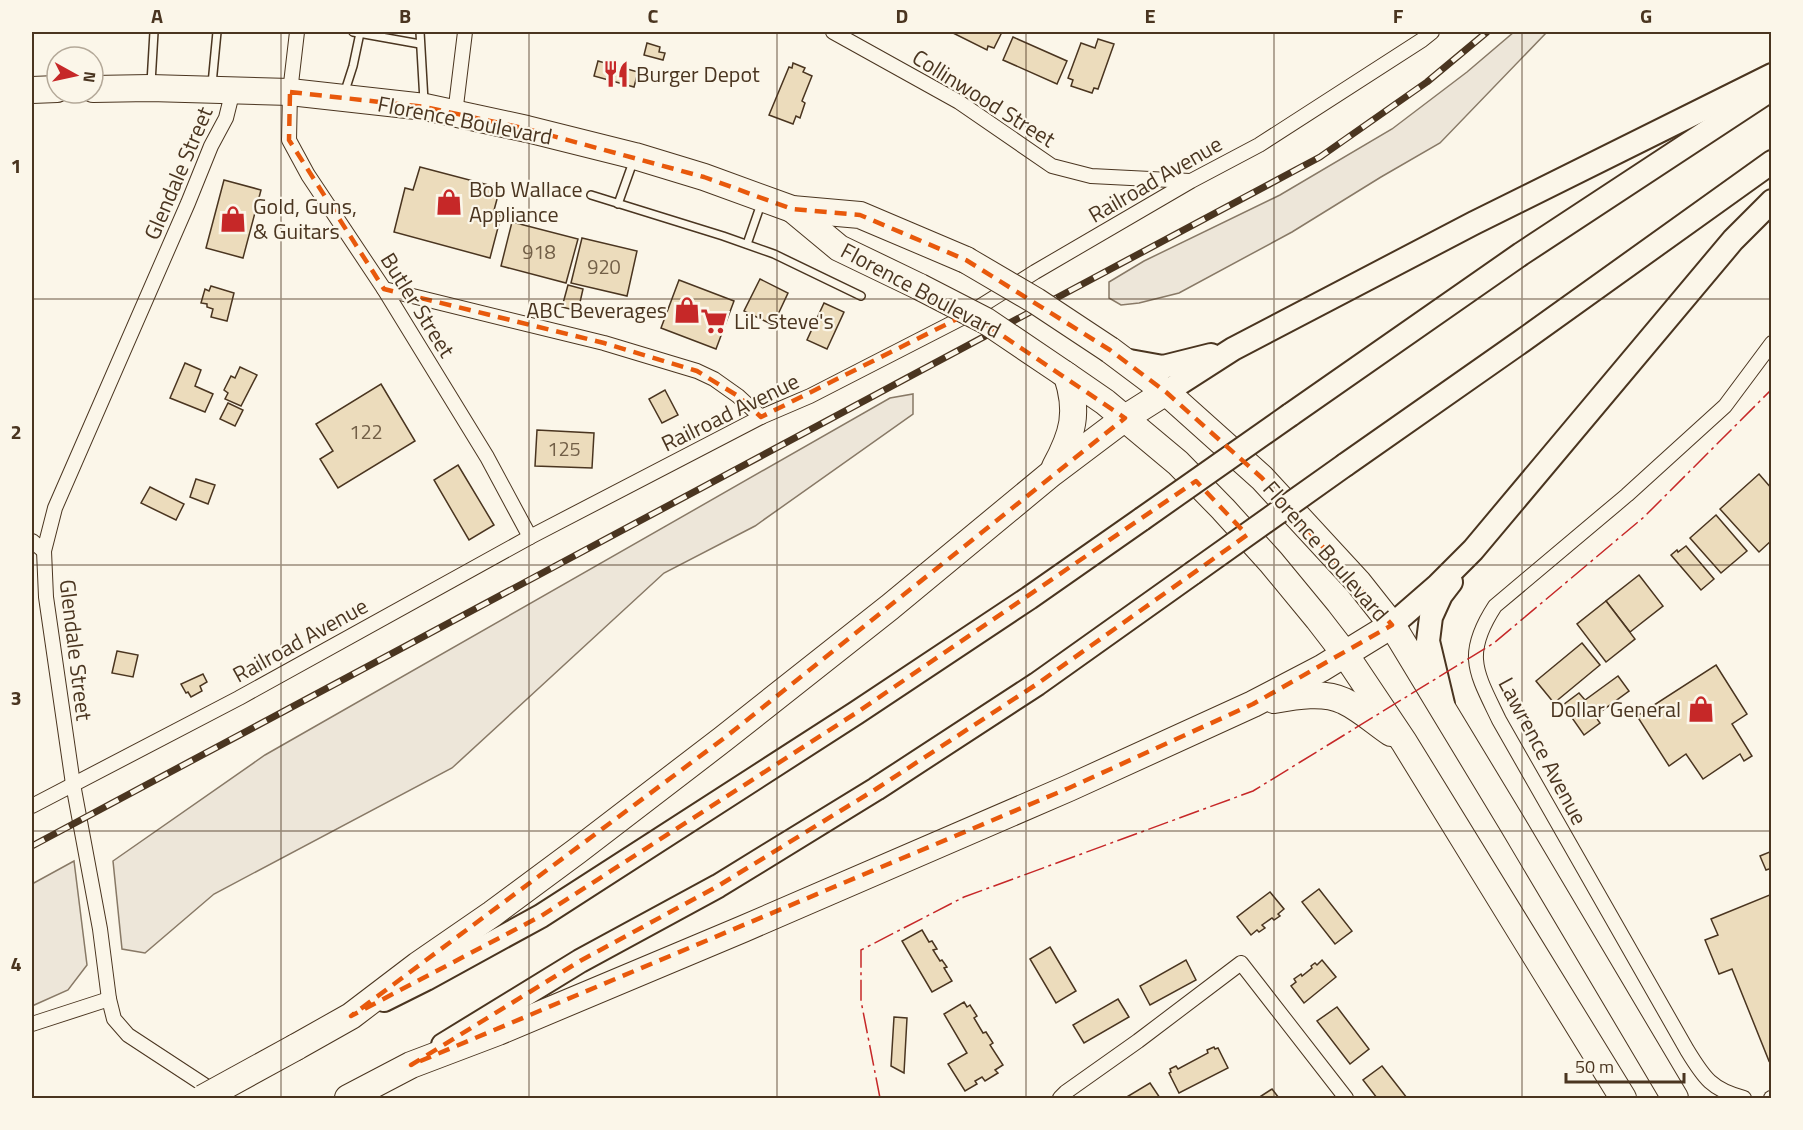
<svg xmlns="http://www.w3.org/2000/svg" width="1803" height="1130" font-family="'Titillium Web',sans-serif">
<rect width="100%" height="100%" fill="#fbf6e9"/>
<g fill="#ede6d9" stroke="#887966" stroke-width="1.5">
<path d="M1514,32H1547L1440,143L1381,177L1292,232L1179,293L1139,303L1121,305L1109,298V282L1144,261L1280,195L1392,129L1467,72Z"/>
<path d="M913,394V414L755,526L664,573L452,768L214,894L145,953L122,949L113,861L265,755L890,398Z"/>
<path d="M74,861L87,965L68,990L32,1006V884Z"/>
</g>
<g fill="#ecdcbc" stroke="#4a3520" stroke-width="1.5">
<path d="M954,32H1002L994,48L988,46L987,50L953,33Z"/>
<path d="M1013,37L1067,61L1057,84L1003,60Z"/>
<path d="M1098,39L1114,44L1098,89L1094,88L1092,93L1071,86L1073,80L1068,78L1081,43L1095,48Z"/>
<path d="M647,43L660,47L659,52L665,53L663,60L644,55Z"/>
<path d="M598,61L638,72L634,87L594,76Z"/>
<path d="M793,63L805,68L803,72L812,76L802,101L805,103L800,118L796,116L793,124L769,115L789,67L792,68Z"/>
<path d="M420,167L500,188L493,214L501,216L490,258L394,232L405,188L413,190Z"/>
<path d="M224,180L261,190L243,258L206,248Z"/>
<path d="M512,222L578,239L566,283L501,266Z"/>
<path d="M582,238L637,251L627,296L571,283Z"/>
<path d="M760,279L788,293L773,325L744,311Z"/>
<path d="M679,280L734,301L716,349L661,328Z"/>
<path d="M568,285L583,289L578,311L562,307Z"/>
<path d="M211,286L234,293L227,321L211,317L213,309L207,307V304L201,303L205,289L209,291Z"/>
<path d="M824,303L844,312L827,349L807,340Z"/>
<path d="M185,363L201,370L195,386L213,394L205,412L170,398Z"/>
<path d="M240,367L257,375L241,406L225,399L228,393L224,390L231,376L235,378Z"/>
<path d="M381,384L415,441L338,488L320,459L333,451L316,424Z"/>
<path d="M665,390L678,415L662,423L649,399Z"/>
<path d="M228,403L243,410L235,426L220,419Z"/>
<path d="M537,430L594,433L592,468L535,466Z"/>
<path d="M458,465L494,525L469,540L434,480Z"/>
<path d="M1759,474L1772,489V540L1759,552L1720,509Z"/>
<path d="M196,479L215,485L208,504L190,497Z"/>
<path d="M150,487L184,504L176,520L141,503Z"/>
<path d="M1716,515L1747,551L1721,573L1690,538Z"/>
<path d="M1686,546L1714,579L1701,590L1671,555L1677,550L1678,552Z"/>
<path d="M1639,575L1663,606L1630,632L1606,601Z"/>
<path d="M1606,601L1635,639L1606,662L1577,624Z"/>
<path d="M1582,643L1600,665L1554,703L1536,681Z"/>
<path d="M117,651L138,655L133,677L112,673Z"/>
<path d="M1716,665L1747,714L1732,724L1752,756L1744,761L1740,754L1703,779L1686,754L1669,766L1637,716Z"/>
<path d="M203,674L207,682L200,686L202,691L191,697L188,692L186,693L181,684Z"/>
<path d="M1618,676L1629,691L1595,716L1600,723L1584,735L1563,705L1579,693L1585,700Z"/>
<path d="M1772,851V868L1766,870L1760,856Z"/>
<path d="M1319,889L1352,931L1335,944L1302,902Z"/>
<path d="M1270,892L1284,909L1278,914L1280,916L1274,920L1272,918L1262,925L1265,928L1259,932L1257,930L1251,935L1237,917Z"/>
<path d="M1772,894V1059L1769,1061L1732,969L1719,974L1705,940L1718,935L1711,919Z"/>
<path d="M922,930L929,942L932,941L937,949L933,950L940,961L942,960L947,967L944,968L952,981L932,992L902,941Z"/>
<path d="M1050,947L1076,991L1056,1003L1030,959Z"/>
<path d="M1186,960L1196,980L1150,1005L1140,986Z"/>
<path d="M1322,960L1336,977L1304,1003L1291,986L1296,982L1294,979L1301,974L1302,976L1312,968L1311,966L1315,963L1317,965Z"/>
<path d="M1118,999L1129,1017L1084,1043L1073,1025Z"/>
<path d="M964,1002L967,1007L970,1005L977,1016L974,1018L983,1033L986,1032L993,1043L990,1045L1003,1065L995,1070L998,1073L985,1081L982,1077L975,1081L977,1084L965,1091L948,1064L967,1053L944,1014Z"/>
<path d="M1337,1007L1369,1049L1350,1064L1317,1021Z"/>
<path d="M894,1017L907,1018L904,1073L891,1066Z"/>
<path d="M1214,1047L1215,1049L1218,1048L1228,1068L1179,1093L1169,1073L1171,1072L1170,1069L1176,1066L1178,1069L1208,1053L1207,1050Z"/>
<path d="M1382,1066L1407,1098H1377L1363,1080Z"/>
<path d="M1150,1083L1160,1098H1125Z"/>
<path d="M1272,1089L1279,1098H1258Z"/>
</g>
<g fill="none" stroke-linecap="round" stroke-linejoin="round">
<defs>
<g id="lane">
<path d="M353,32L420,44"/>
<path d="M420,32L424,101"/>
<path d="M151,83L154,32"/>
<path d="M212,84L217,32"/>
<path d="M344,94L353,66L360,33"/>
<path d="M591,195L723,236L774,254L861,296"/>
<path d="M618,204L633,162"/>
<path d="M747,244L761,204"/>
</g>
<g id="street">
<path d="M297,32L290,92L289,140L308,175L384,289L487,457L530,537"/>
<path d="M833,32L959,102L1052,166L1091,176L1190,181"/>
<path d="M455,114L465,32"/>
<path d="M384,289L604,343L697,371L714,379L738,396L761,417"/>
<path d="M32,541L44,551"/>
<path d="M32,806L239,698L530,537L761,417L810,396L960,319L1035,272L1191,181L1259,145L1422,40L1432,32"/>
<path d="M32,1024L109,999"/>
<path d="M218,1094L128,1035L114,1019L109,999L100,929L73,784L46,597L44,551L55,508L188,203L211,146L226,118L233,90"/>
<path d="M1060,1098L1066,1092L1138,1041L1241,963L1346,1098"/>
<path d="M1744,1098C1712,1090 1704,1078 1687,1050L1499,720C1476,672 1463,655 1495,606L1627,495L1725,406L1772,343"/>
<path d="M1771,1098H1772"/>
</g>
<g id="primary">
<path d="M1124,360L1163,367L1211,355"/>
<path d="M1166,392L1233,349L1474,223L1772,75"/>
<path d="M1290,415L1521,254L1772,89"/>
<path d="M1345,465L1522,341L1772,162"/>
<path d="M1392,625L1438,585L1473,550L1733,240L1772,201"/>
<path d="M1443,704L1428,641L1431,617L1441,595L1451,582"/>
<path d="M384,1000L426,979L541,916L856,713L1029,598L1142,519"/>
<path d="M443,1045L580,961L718,886L876,789L1037,684L1193,573"/>
</g>
<g id="highway">
<path d="M93,89L150,88L290,92L425,107L527,129L635,156L704,177L792,209L860,215L966,260"/>
<path d="M32,90L57,89"/>
<path d="M792,209L839,248L920,287"/>
<path d="M1110,350L1166,392L1262,478L1358,582L1392,625L1513,825L1675,1098"/>
<path d="M1063,373L1105,402L1178,463L1223,509L1271,562L1318,619L1345,654L1404,742L1623,1098"/>
<path d="M1055,467C1073,434 1079,412 1067,376"/>
<path d="M1274,700C1296,696 1324,691 1344,701C1361,709 1376,723 1391,733"/>
<path d="M296,1047L351,1016L418,965L492,914L577,851L723,739L890,607L1052,473L1125,418L1166,392"/>
<path d="M348,1098L411,1065L498,1032L743,929L1069,788L1253,704L1322,668L1392,625"/>
</g>
</defs>
<use href="#lane" stroke="#4a3520" stroke-width="10"/>
<use href="#street" stroke="#4a3520" stroke-width="16"/>
<use href="#primary" stroke="#4a3520" stroke-width="26"/>
<use href="#highway" stroke="#4a3520" stroke-width="28"/>
<use href="#lane" stroke="#fbf6e9" stroke-width="7"/>
<use href="#street" stroke="#fbf6e9" stroke-width="14"/>
<use href="#primary" stroke="#fbf6e9" stroke-width="22"/>
<use href="#highway" stroke="#fbf6e9" stroke-width="26"/>
<defs>
<path id="rail" d="M32,846L1320,157L1427,82L1487,32"/>
</defs>
<use href="#rail" stroke="#4a3520" stroke-width="7"/>
<use href="#rail" stroke="#fbf6e9" stroke-width="4.5" stroke-dasharray="14" stroke-linecap="butt"/>
<defs>
<g id="primary-bridge">
<path d="M1142,519L1290,415"/>
<path d="M1193,573L1345,465"/>
</g>
<g id="highway-bridge">
<path d="M966,260L1036,301L1110,350"/>
<path d="M920,287L986,321L1063,373"/>
<path d="M203,1098L296,1047"/>
</g>
</defs>
<use href="#primary-bridge" stroke="#4a3520" stroke-width="26" stroke-linecap="butt"/>
<use href="#highway-bridge" stroke="#4a3520" stroke-width="28" stroke-linecap="butt"/>
<use href="#primary-bridge" stroke="#fbf6e9" stroke-width="22"/>
<use href="#highway-bridge" stroke="#fbf6e9" stroke-width="26"/>
<path stroke="#c62828" stroke-width="1.5" stroke-dasharray="21 4.5 3 4.5" stroke-linecap="butt" d="M880,1098L861,1001V950L964,897L1253,791L1494,643L1644,517L1772,389"/>
</g>
<path fill="none" stroke="#e8590c" stroke-width="4.5" stroke-dasharray="12 8" stroke-linejoin="round" d="M290,92L425,107L527,129L704,177L792,209L860,215L966,260L1110,350L1166,392L1262,478L1392,625L1253,704L1069,788L411,1065L580,961L718,886L876,789L1037,684L1247,535L1196,481L856,713L541,916L351,1016L723,739L1125,418L969,313L761,417L738,396L697,371L604,343L384,289L289,140Z"/>
<path fill="none" stroke="#4a3520" stroke-width="1.5" stroke-opacity="0.55" d="M281,32V1098M529,32V1098M777,32V1098M1026,32V1098M1274,32V1098M1522,32V1098M32,299H1772M32,565H1772M32,831H1772"/>
<defs>
<symbol id="restaurant-bare" viewBox="-9 -9 18 18"><path d="M-5-6h1v4h1v-4h1v4h1v-4h1v5L-1.5 .5V6h-2V.5L-5-1ZM5-6V6H3V1.5H1.5Q1.5-4 5-6Z" fill="#c62828" stroke="#fbf6e9" stroke-width="2.5" paint-order="stroke"/></symbol>
<symbol id="shop-bare" viewBox="-9 -9 18 18"><path d="M-5-2.5h2.3a2.7 3.5 0 0 1 5.4 0H5L5.5 6h-11ZM-1.5-2.5h3a1.5 2.3 0 0 0-3 0Z" fill="#c62828" stroke="#fbf6e9" stroke-width="2.5" paint-order="stroke"/></symbol>
<symbol id="supermarket-bare" viewBox="-9 -9 18 18"><path d="M-6-5.5h2.5l.6 2H6L4.5 2H-2.5L-4.4-4H-6ZM-1.5 3.2a1.3 1.3 0 1 0 .1 0ZM3 3.2a1.3 1.3 0 1 0 .1 0Z" fill="#c62828" stroke="#fbf6e9" stroke-width="2.5" paint-order="stroke"/></symbol>
</defs>
<g fill-rule="evenodd">
<use href="#restaurant-bare" x="597" y="55" width="38" height="38"/>
<use href="#shop-bare" x="430" y="183" width="38" height="38"/>
<use href="#shop-bare" x="214" y="200" width="38" height="38"/>
<use href="#shop-bare" x="668" y="291" width="38" height="38"/>
<use href="#supermarket-bare" x="695" y="302" width="38" height="38"/>
<use href="#shop-bare" x="1682" y="690" width="38" height="38"/>
</g>
<g text-anchor="middle" stroke-width="4.5" stroke-linejoin="round" paint-order="stroke">
<g font-size="20" fill="#725f47">
<text x="539" y="259">918</text>
<text x="604" y="274">920</text>
<text x="366" y="439">122</text>
<text x="564" y="456">125</text>
</g>
<g font-size="22" fill="#4a3520" stroke="#fbf6e9" text-anchor="start">
<text x="636" y="82">Burger Depot</text>
<text x="469" y="197">Bob Wallace<tspan x="469" dy="25">Appliance</tspan></text>
<text x="253" y="214">Gold, Guns,<tspan x="253" dy="25">&amp; Guitars</tspan></text>
<text x="667" y="318" text-anchor="end">ABC Beverages</text>
<text x="734" y="329">LiL' Steve's</text>
<text x="1681" y="717" text-anchor="end">Dollar General</text>
</g>
<g font-size="22" fill="#4a3520" stroke="#fbf6e9">
<text transform="translate(984 98) rotate(32)" y="8">Collinwood Street</text>
<text transform="translate(465 120) rotate(11)" y="8">Florence Boulevard</text>
<text transform="translate(178 173) rotate(-67)" y="8">Glendale Street</text>
<text transform="translate(1155 179) rotate(-30)" y="8">Railroad Avenue</text>
<text transform="translate(921 290) rotate(28)" y="8">Florence Boulevard</text>
<text transform="translate(418 305) rotate(58)" y="8">Butler Street</text>
<text transform="translate(730 412) rotate(-26)" y="8">Railroad Avenue</text>
<text transform="translate(1326 551) rotate(49)" y="8">Florence Boulevard</text>
<text transform="translate(300 640) rotate(-29)" y="8">Railroad Avenue</text>
<text transform="translate(76 650) rotate(83)" y="8">Glendale Street</text>
<text transform="translate(1543 751) rotate(62)" y="8">Lawrence Avenue</text>
</g>
</g>
<rect width="1803" height="1130" fill="none" stroke="#fbf6e9" stroke-width="66"/>
<g transform="translate(75 75) rotate(98)"><circle r="28" fill="#fbf6e9" stroke="#b4a999" stroke-width="1.5"/>
<path d="M0-4.5L10 22L0 15L-10 22Z" fill="#c62828"/>
<text y="-9" font-size="16" font-weight="bold" text-anchor="middle" fill="#4a3520">N</text>
</g>
<path d="M1566 1073v9h118v-9" fill="none" stroke="#4a3520" stroke-width="3"/>
<text x="1575" y="1073" font-size="18" fill="#4a3520" stroke="#fbf6e9" stroke-width="4.5" paint-order="stroke">50 m</text>
<rect x="33" y="33" width="1737" height="1064" fill="none" stroke="#4a3520" stroke-width="2"/>
<g font-size="20" text-anchor="middle" font-weight="bold" fill="#4a3520">
<text x="157" y="23">A</text>
<text x="405" y="23">B</text>
<text x="653" y="23">C</text>
<text x="902" y="23">D</text>
<text x="1150" y="23">E</text>
<text x="1398" y="23">F</text>
<text x="1646" y="23">G</text>
<text x="16" y="173">1</text>
<text x="16" y="439">2</text>
<text x="16" y="705">3</text>
<text x="16" y="971">4</text>
</g>
</svg>
